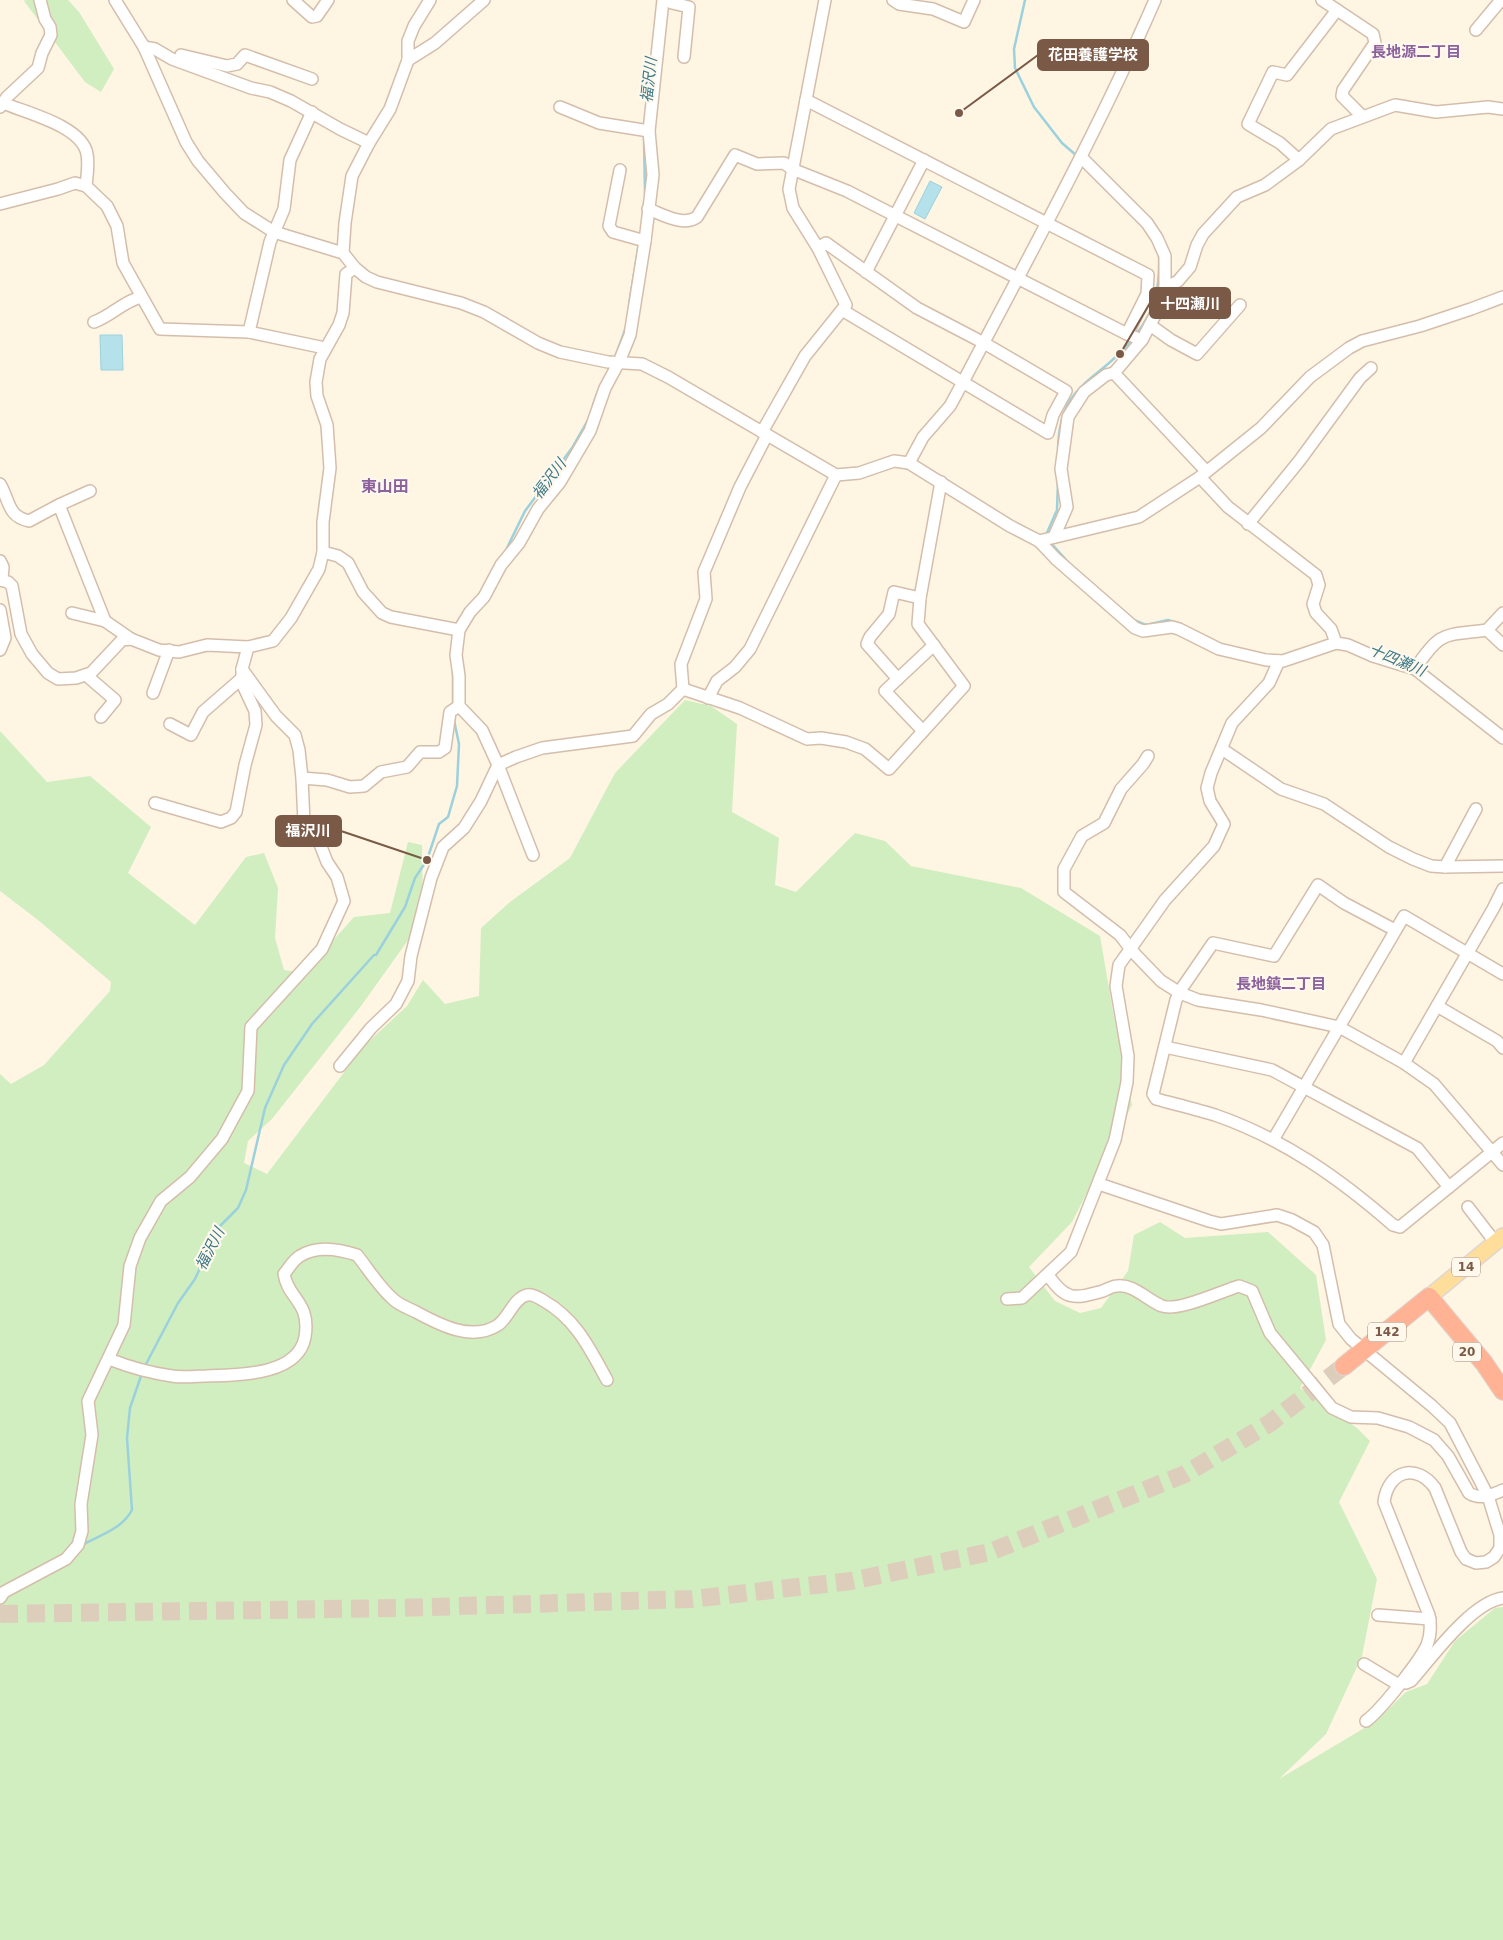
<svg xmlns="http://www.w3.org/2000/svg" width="1503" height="1940" font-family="'DejaVu Sans','Noto Sans JP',sans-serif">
<rect width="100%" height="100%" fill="#fef5e3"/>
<g fill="#d1eec0">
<path d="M25,0H68L79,12L114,69L101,92L85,82L24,1Z"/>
<path d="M685,700L711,706L737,724L732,812L779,838L775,885L796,892L855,833L885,841L911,866L1021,888L1100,936L1113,1012L1132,1105L1072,1222L1029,1267L1055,1301L1080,1313L1101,1308L1128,1271L1134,1235L1160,1222L1185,1238L1268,1232L1316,1275L1326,1340L1300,1388L1357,1428L1370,1441L1339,1502L1377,1579L1362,1656L1326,1734L1279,1779L1376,1721L1406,1692L1427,1684L1455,1641L1495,1608L1503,1607V1940H0V1074L11,1084L44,1065L110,991L111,982L38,920L0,891V731L47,782L90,776L151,827L128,873L195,925L246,857L264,853L278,888L275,938L284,970L304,973L354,917L390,913L408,842L422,845L423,919L361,1006L272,1119L248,1141L244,1163L267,1174L364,1046L407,1006L423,980L445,1004L479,996L481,928L510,902L570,858L615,773Z"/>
</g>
<g fill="#b5e1ea" stroke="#9bd1dd">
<path d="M930,181L942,187L925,219L914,213Z"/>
<path d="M100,335H122L123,370H101Z"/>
</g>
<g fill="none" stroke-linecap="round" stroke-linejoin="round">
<g stroke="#9bd1dd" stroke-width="2.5">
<path d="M1025,0L1014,49L1015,68L1034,107L1062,143L1077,156"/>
<path d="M644,139L645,193"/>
<path d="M629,305L639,243"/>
<path d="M1137,333C1156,309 1160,285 1159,255"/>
<path d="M616,355L626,327"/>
<path d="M593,405L598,391"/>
<path d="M1058,448C1060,382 1097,383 1132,340"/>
<path d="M1046,535L1057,510L1058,481"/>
<path d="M1050,542L1069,563"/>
<path d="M505,552L525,511L572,448L588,420"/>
<path d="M1134,620L1146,625L1168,620L1181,624"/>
<path d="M1370,649L1415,664"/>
<path d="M1424,669L1496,726"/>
<path d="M453,672V704"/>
<path d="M145,1366L178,1303L195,1279L219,1227L238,1208L246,1190L265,1108L284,1065L312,1024L374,955H376L405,907L415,878L427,860L439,824L448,817L457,786L459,744L454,720"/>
<path d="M82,1545C100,1535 122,1529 132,1510L127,1438L130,1408L142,1373"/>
</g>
<path stroke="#ddcebc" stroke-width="18" stroke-dasharray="18 9" stroke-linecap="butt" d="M0,1614L397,1608L692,1599L851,1581L990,1552L1185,1474L1270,1423L1344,1366"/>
<defs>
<g id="minor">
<path d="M115,0L144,47L186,142L198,161L225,193L244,213L274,232L343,253L355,268L366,277L377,282L461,303L484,312L538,343L560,352L608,362L642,364L668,377L836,475L859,473L894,461L909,463L1010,526L1039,541L1056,559L1135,628L1143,631L1172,627L1179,629L1219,649L1266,660L1283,661L1336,643L1348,645L1373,656L1415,669L1503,738"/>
<path d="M293,0L312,17L317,16L328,0"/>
<path d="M672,0V3L689,7L684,57"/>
<path d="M893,0L899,4L933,9L964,22L974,0"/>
<path d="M1322,0L1373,34L1375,43L1343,90L1342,96L1362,116"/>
<path d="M1476,30L1501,0"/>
<path d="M144,47L155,49L172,59L251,88L270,92L291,101L340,129L369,143"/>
<path d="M181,55L227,66L237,64L245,55L312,79"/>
<path d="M408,60L435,43L484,0"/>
<path d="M806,100L1148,275L1147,294L1127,334"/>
<path d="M3,103C27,113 82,126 87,154C89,164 87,176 86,186"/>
<path d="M0,107L7,97L38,68L42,53L51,35L50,27L45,19L40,0"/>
<path d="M560,107L599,123L649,131"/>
<path d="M1081,157L1147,223L1157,238L1165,256V288L1159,308L1142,340L1114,373L1206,471"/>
<path d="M1299,160L1280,143L1248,124L1273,72L1287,75L1337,10"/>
<path d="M620,170L609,226L613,232L645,241"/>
<path d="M0,204L58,189L75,183L86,186L107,206L117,226L123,263L160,329L249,332L325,348"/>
<path d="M648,209C662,214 683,227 697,217L735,155L757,164L784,163L792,169L847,191L1127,334L1142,340"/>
<path d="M818,248L826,243L917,308L984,343L1066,391L1053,415L1048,433L842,310"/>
<path d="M343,253L345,223L352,176L369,143L390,109L408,60V41L414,26L430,0"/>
<path d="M866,272L924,160"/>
<path d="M1165,288L1178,281L1190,267L1197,245L1203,234L1237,197L1265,185L1299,160L1331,129L1395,105L1436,112L1488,107L1503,109"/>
<path d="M94,322C113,315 122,302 141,297"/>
<path d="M1150,325L1171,340L1197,354L1240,305"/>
<path d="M249,332L270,242L284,209L290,160L312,112"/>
<path d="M762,432L805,356L846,305L818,248L793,208L789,189L825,0"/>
<path d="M909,463L923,437L950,406L963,382C1029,256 1098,131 1155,0"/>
<path d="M1200,477L1228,507L1316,575L1319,585L1313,604L1316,613L1331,629L1336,643"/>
<path d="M0,484C10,501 7,516 29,521L59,505L90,491"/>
<path d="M59,505L105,621L131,639"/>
<path d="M1248,524L1300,460L1360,378L1371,368"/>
<path d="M1054,537L1067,507L1061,469L1068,417L1084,392L1106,375L1114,373"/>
<path d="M1039,541L1139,517L1200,477L1261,428L1310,377L1349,348L1362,341L1420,326L1471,309L1503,297"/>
<path d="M323,552L338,556L348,563L363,592L382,613L391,617L459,630"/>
<path d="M0,561L3,567L2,579"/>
<path d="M0,580L8,582L12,586L21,634L32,654L48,673L58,679L76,678L91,673L122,640L131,639L159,650L179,652L207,645L248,647L273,641L291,618L319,569L323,552V522L330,468L327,425L317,396L316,382L320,359L339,325L343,313L346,274L355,268"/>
<path d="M0,610L5,638L0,650"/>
<path d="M72,613L105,621"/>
<path d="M1487,630L1503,645"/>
<path d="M1415,669C1441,630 1443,636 1487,630L1503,613"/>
<path d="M86,675L115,700L101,717"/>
<path d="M898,679L867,644L870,637L889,614L894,592L920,598"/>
<path d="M683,689L740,708L807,739L821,738L846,742L865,749L889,769L964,686L918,624L920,598L941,482"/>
<path d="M683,689L681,664L706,599L704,572L740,487L767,435"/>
<path d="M153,693L169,650"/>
<path d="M708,698L717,681L735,667L750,649L836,475"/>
<path d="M170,724L191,735L203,712L242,678"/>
<path d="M923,731L885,691L934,645"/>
<path d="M1222,749L1281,789L1324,804L1389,847L1413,859L1431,866L1445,867L1503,866"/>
<path d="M1148,756L1143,764L1121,789L1104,823L1082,836L1064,869V892L1120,935L1134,953L1161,981L1180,993L1198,1000L1261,1010L1339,1027L1404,1063L1434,1084L1503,1165"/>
<path d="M302,778L327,780L350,787L364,786L381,772L407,767L420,752H439L445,748L450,712L459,706"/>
<path d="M155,803L221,822L231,818L236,812L245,765L256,725L255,711L242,683V669"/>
<path d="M533,855L498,765L482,730L459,706V676L456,655L459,630L470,612L484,597L501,565L519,543L538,509L560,482L590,431L605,388L619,362L630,335L645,241L653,175L649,131L663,0"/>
<path d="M1445,867L1476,809"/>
<path d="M1395,930L1344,903L1318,885L1274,956L1213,943L1182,988L1176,1000L1153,1094L1156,1099C1175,1104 1195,1109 1215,1115C1284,1139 1339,1178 1393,1225L1400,1227L1503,1143"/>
<path d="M1437,1006L1497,1041L1503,1048"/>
<path d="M1165,1047L1272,1070L1417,1148L1449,1187"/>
<path d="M1404,1063L1493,909L1503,889"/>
<path d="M340,1066L371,1028L396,1004L408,981L411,956L431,878L443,847L464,828L481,801L498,765L516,757L542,748L633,736L651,714L668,704L683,689"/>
<path d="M1273,1140L1404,916L1503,974"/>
<path d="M1099,1184L1209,1221L1221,1224L1277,1215L1292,1220L1314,1232L1323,1245L1339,1324L1351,1339L1432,1406L1450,1423L1488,1496L1500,1535V1548L1494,1557L1486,1562L1476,1563L1466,1559L1461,1552L1435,1488C1416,1462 1388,1471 1384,1502L1429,1615C1431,1625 1431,1635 1427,1645C1419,1662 1381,1710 1366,1721"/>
<path d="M1468,1207L1495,1242"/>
<path d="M1048,1275C1066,1301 1074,1299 1103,1291C1107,1289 1113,1286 1117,1286C1134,1284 1147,1300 1162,1306C1178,1312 1222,1291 1239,1286L1252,1291L1270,1333L1332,1408L1351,1417L1378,1418L1409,1427L1434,1440L1448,1456L1469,1493C1479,1500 1492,1495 1503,1490"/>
<path d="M1007,1299L1022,1298L1071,1252L1115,1140L1127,1082L1128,1056L1116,986L1119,965L1165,900L1214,846L1224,824L1210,801L1207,788L1211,773L1232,723L1269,683L1279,661"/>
<path d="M109,1359C129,1367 151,1373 172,1376C183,1378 195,1376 206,1376C237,1375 298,1376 305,1337C311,1302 288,1299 284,1274C289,1268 293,1260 300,1256C317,1245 339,1249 357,1255C369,1270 379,1287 393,1299C399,1305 408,1308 416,1312C440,1325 472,1342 498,1325C509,1317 514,1298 527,1295C533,1294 539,1298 544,1301C576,1319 590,1349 607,1380"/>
<path d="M0,1598L4,1592L66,1559L78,1545L82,1531L81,1504L92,1435L88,1401L124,1325L130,1266L140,1238L161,1201L190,1177L222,1139L248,1091L251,1027L322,949L344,901L337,877L327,862L318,839L307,830L304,823L302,778L299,750L295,735L276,716L242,669L248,647"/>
<path d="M1378,1615L1430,1619"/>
<path d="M1364,1664L1399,1685"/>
<path d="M1402,1682L1406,1683L1411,1681C1432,1657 1472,1602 1503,1598"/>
</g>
<path id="major" d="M1429,1297L1503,1236"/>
<path id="highway" d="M1344,1366L1429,1297L1484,1363L1503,1391"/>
</defs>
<use href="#minor" stroke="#d4beab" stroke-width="14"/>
<use href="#major" stroke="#dfd7d3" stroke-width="18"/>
<use href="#highway" stroke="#dfd7d3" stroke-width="20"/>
<use href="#minor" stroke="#fff" stroke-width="11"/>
<use href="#major" stroke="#ffdd9a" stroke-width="15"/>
<use href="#highway" stroke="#ffb394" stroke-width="18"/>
</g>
<g text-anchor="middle" stroke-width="4.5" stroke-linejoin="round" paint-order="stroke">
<g fill="#fff8ec" stroke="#a28978" stroke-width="1">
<rect x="1452" y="1257.5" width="28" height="19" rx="4"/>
<rect x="1368" y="1322.5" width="38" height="19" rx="4"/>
<rect x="1453" y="1342.5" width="28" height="19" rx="4"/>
</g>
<g font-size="12" font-weight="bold" fill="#7a5a46">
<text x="1466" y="1271">14</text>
<text x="1387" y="1336">142</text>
<text x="1467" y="1356">20</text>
</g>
<g font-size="15" font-weight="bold" fill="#8b619e" stroke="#fff8ec">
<text x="1416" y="57">長地源二丁目</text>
<text x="1281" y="989">長地鎮二丁目</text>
</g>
<g font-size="15" font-style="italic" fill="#3b7888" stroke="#fff8ec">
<text transform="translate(649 80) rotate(-84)" y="5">福沢川</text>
<text transform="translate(549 479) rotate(-53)" y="5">福沢川</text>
<text transform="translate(1397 660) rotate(23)" y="5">十四瀬川</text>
<text transform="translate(210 1249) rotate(-63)" y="5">福沢川</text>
</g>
<g font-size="16" font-weight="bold" fill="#8b619e" stroke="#fff8ec">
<text x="385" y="492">東山田</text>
</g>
</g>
<path fill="none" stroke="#7a5a46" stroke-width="2" d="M959 113L1038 55M1120 354L1150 303M427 860L341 831"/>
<g fill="#7a5a46" stroke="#fff8ec" stroke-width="2">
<circle cx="959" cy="113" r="5"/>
<circle cx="1120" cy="354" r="5"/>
<circle cx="427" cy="860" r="5"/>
</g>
<g fill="#7a5a46" stroke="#7a5a46" stroke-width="2">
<rect x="1038" y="40" width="110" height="30" rx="5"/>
<rect x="1150" y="288" width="80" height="30" rx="5"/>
<rect x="276" y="816" width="65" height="30" rx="5"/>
</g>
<g font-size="15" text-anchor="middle" font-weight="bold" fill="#fff">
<text x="1093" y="60">花田養護学校</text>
<text x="1190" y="309">十四瀬川</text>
<text x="308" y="836">福沢川</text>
</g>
</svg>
